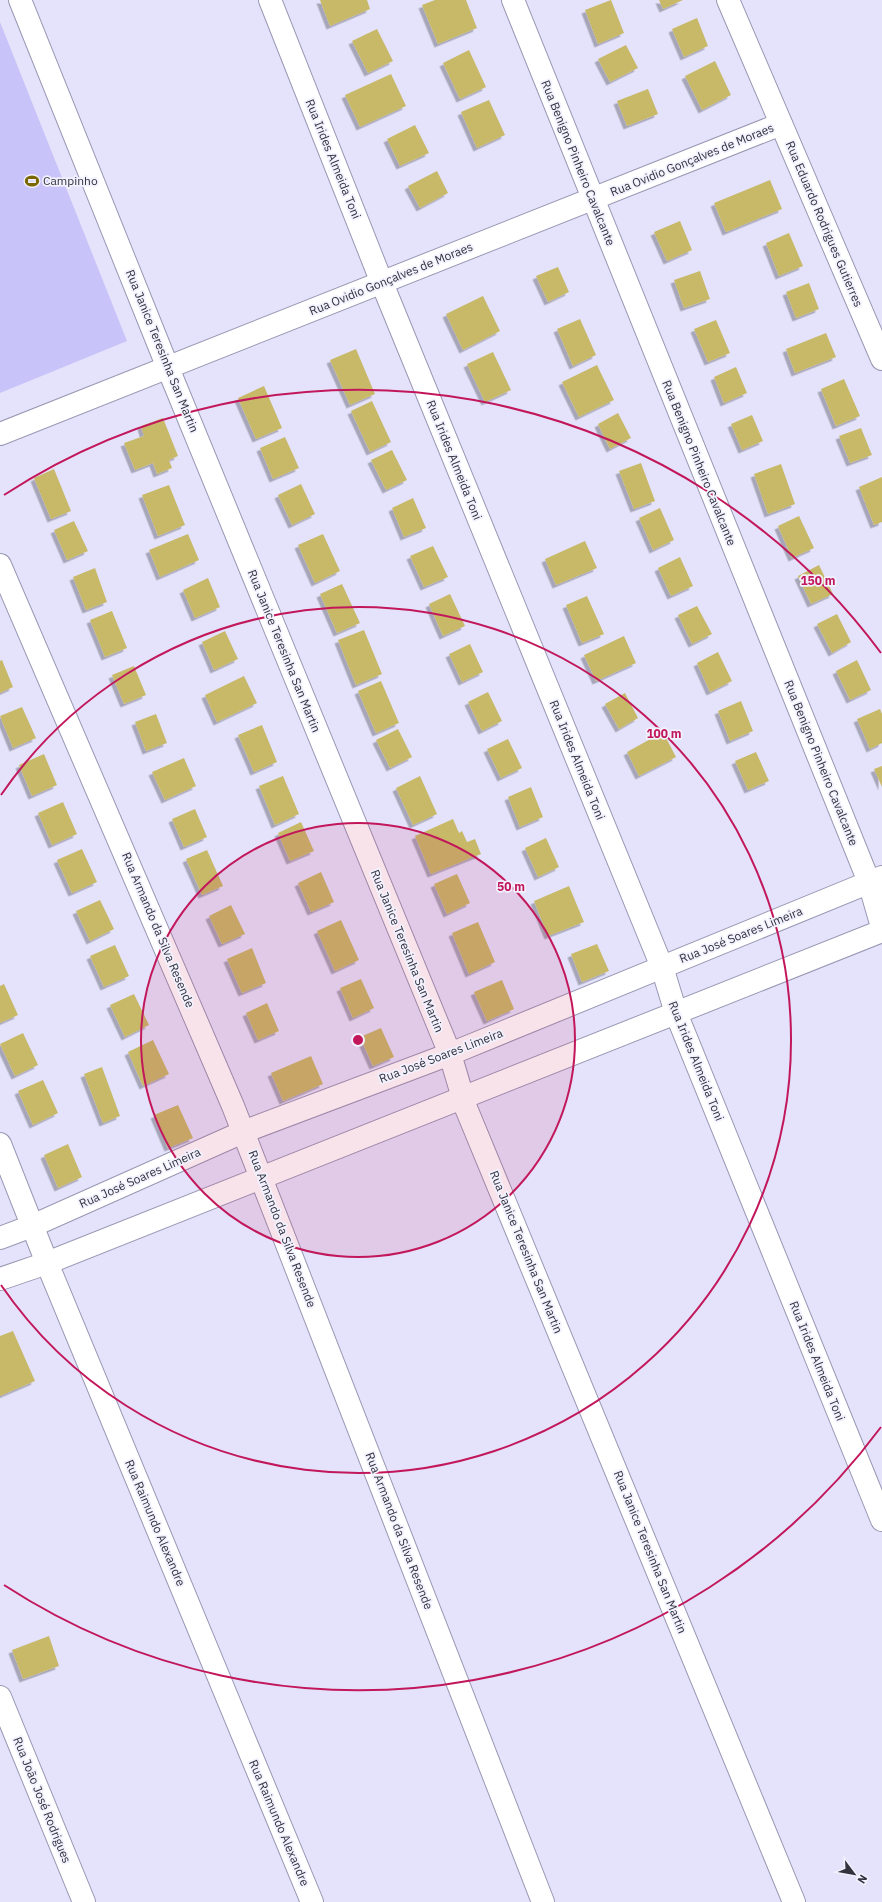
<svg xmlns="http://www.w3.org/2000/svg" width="882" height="1902" font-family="'IBM Plex Sans',sans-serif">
<defs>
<filter id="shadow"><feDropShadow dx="-3.5" dy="3.5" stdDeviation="0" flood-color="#0004"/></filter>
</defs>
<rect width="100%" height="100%" fill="#e4e3fb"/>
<path fill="#c8c3f8" d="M0,22L127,341L0,393Z"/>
<g fill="#c8b969" filter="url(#shadow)">
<path d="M320,0H367L370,9L330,26Z"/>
<path d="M435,0H466L477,28L438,44L422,5Z"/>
<path d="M611,0L624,33L598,44L585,10Z"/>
<path d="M659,0H683L663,9Z"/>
<path d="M697,18L708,46L684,57L672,29Z"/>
<path d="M377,29L393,61L368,73L352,41Z"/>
<path d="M626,45L638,68L610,82L598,59Z"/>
<path d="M469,50L486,87L460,99L443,63Z"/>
<path d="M715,61L731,95L702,110L685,76Z"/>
<path d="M391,74L406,106L360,127L345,95Z"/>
<path d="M648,89L658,114L627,126L617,101Z"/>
<path d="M489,100L505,135L477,148L461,112Z"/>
<path d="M415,125L429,153L400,166L387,139Z"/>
<path d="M437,171L448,193L420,208L408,186Z"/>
<path d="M770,180L782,209L726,232L714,203Z"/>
<path d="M680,221L692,250L667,261L654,232Z"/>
<path d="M789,233L803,266L779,276L766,243Z"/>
<path d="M558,267L569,292L548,302L536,276Z"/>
<path d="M700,271L710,299L684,308L674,280Z"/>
<path d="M809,283L819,309L796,318L786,292Z"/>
<path d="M483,296L500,331L463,350L446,314Z"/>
<path d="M580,319L596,355L573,366L557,329Z"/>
<path d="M716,320L730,353L708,362L694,329Z"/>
<path d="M826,333L836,357L795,373L786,349Z"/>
<path d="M356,349L375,394L350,405L330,360Z"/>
<path d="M493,352L511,390L485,402L467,364Z"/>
<path d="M597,365L614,400L579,417L562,382Z"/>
<path d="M736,367L747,393L724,403L714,377Z"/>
<path d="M844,379L860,416L836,426L821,389Z"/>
<path d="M264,386L282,428L256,439L238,398Z"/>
<path d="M372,401L391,442L370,452L351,411Z"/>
<path d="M618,413L631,438L610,449L598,424Z"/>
<path d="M752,415L763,441L742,450L731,424Z"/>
<path d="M163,418L178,456L169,460L172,468L157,474L153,463L135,470L124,443L144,436L141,426Z"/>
<path d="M861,428L872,455L850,463L839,436Z"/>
<path d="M285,437L299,468L273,479L260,448Z"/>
<path d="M392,450L407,480L386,490L371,460Z"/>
<path d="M641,463L655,501L634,509L619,471Z"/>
<path d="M781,464L795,504L768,514L754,474Z"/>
<path d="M54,469L71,511L51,519L34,478Z"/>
<path d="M882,477V522L874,525L859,487Z"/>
<path d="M301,484L315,514L292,525L278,495Z"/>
<path d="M169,485L185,525L158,536L142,495Z"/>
<path d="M413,498L426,528L404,537L392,508Z"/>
<path d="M660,508L674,540L653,550L639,518Z"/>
<path d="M799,516L814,548L792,558L778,526Z"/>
<path d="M74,521L88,551L67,560L54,530Z"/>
<path d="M188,534L199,560L160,577L149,550Z"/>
<path d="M323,534L340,571L315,583L298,545Z"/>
<path d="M585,541L597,568L556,585L545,559Z"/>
<path d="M433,546L448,577L424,587L410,556Z"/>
<path d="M680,557L693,586L671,596L658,568Z"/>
<path d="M819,565L833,594L811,604L798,576Z"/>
<path d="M95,568L107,602L86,610L73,577Z"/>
<path d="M208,578L220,607L195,618L183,590Z"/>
<path d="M342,584L360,623L337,633L320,594Z"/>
<path d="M450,594L465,626L443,636L429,604Z"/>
<path d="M587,596L604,634L582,643L566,605Z"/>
<path d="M697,606L712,634L692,644L678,615Z"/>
<path d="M112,611L127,648L105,657L90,620Z"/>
<path d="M837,614L851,642L832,653L817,624Z"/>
<path d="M364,630L382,674L356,685L338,640Z"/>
<path d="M225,631L238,659L214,670L202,642Z"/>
<path d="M624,636L636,663L596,681L584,655Z"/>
<path d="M470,644L483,672L462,682L449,654Z"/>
<path d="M718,652L732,681L710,692L697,663Z"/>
<path d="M2,660L13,687L0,693V661Z"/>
<path d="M857,660L871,690L850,700L836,671Z"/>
<path d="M134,666L146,695L124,704L112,675Z"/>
<path d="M244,676L257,703L217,722L205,695Z"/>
<path d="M381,681L399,723L376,733L358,691Z"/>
<path d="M488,692L502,721L482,731L468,702Z"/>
<path d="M625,693L638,718L619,729L605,704Z"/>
<path d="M741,701L753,731L730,741L718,711Z"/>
<path d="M22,707L36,738L13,748L0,716Z"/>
<path d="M880,709L882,714V743L870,749L857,719Z"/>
<path d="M156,714L167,743L146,751L135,722Z"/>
<path d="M262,725L277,762L254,772L238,735Z"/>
<path d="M398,729L412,757L390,768L376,740Z"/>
<path d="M663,732L676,757L639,776L627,752Z"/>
<path d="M508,739L522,768L501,778L487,749Z"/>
<path d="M756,752L769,781L748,790L735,761Z"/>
<path d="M44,754L57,785L32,796L19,765Z"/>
<path d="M184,758L196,786L165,800L152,772Z"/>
<path d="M882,766V787L874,769Z"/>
<path d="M283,776L299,814L275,825L259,786Z"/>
<path d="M420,776L437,814L413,825L396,788Z"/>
<path d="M531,787L543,817L520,827L508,797Z"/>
<path d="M63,802L77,834L52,845L38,813Z"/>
<path d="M195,809L207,837L184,847L172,819Z"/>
<path d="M453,819L459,833L462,831L467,842L475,839L481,854L431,874L415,836Z"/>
<path d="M301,822L314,851L290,861L278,833Z"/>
<path d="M546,838L559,867L538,877L525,848Z"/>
<path d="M82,849L97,882L72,893L57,860Z"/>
<path d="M207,850L223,886L202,895L186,859Z"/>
<path d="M321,872L334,902L311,912L298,883Z"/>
<path d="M457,874L470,903L447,914L434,884Z"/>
<path d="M569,886L584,922L548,936L534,901Z"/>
<path d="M100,900L114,929L90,941L76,911Z"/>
<path d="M231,905L245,934L222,944L209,916Z"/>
<path d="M341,920L359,960L335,971L317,931Z"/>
<path d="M478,922L495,962L469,974L452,933Z"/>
<path d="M597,944L609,971L582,982L571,954Z"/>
<path d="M115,945L129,976L104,987L90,956Z"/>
<path d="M252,948L266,983L242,993L227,959Z"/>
<path d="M361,979L374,1008L353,1018L340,988Z"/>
<path d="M502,980L514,1009L487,1021L474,992Z"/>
<path d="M4,984L18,1015L0,1023V986Z"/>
<path d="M134,994L149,1025L125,1037L110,1005Z"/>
<path d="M267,1003L279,1031L258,1040L246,1013Z"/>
<path d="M381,1028L394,1057L373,1066L360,1037Z"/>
<path d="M23,1033L38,1065L15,1076L0,1044Z"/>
<path d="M153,1040L169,1074L143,1086L128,1052Z"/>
<path d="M311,1056L323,1084L283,1101L271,1073Z"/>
<path d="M102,1067L120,1116L103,1123L84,1074Z"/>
<path d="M43,1080L58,1113L33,1125L18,1091Z"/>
<path d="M178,1105L193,1138L168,1148L154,1115Z"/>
<path d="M68,1144L82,1177L58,1188L44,1155Z"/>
<path d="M13,1331L35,1381L0,1396V1336Z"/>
<path d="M49,1636L59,1666L23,1679L12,1650Z"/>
</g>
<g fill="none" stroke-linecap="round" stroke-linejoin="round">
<defs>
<g id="minor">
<path d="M20,0L168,368L450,1054L466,1108L794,1902"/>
<path d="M270,0L382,283L662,967L676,1013L882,1520"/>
<path d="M513,0L869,882L882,927"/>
<path d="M728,0L882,359"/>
<path d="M0,434L781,124"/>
<path d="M0,565L233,1106L543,1902"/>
<path d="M0,1144L47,1263L312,1902"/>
<path d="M0,1697L84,1902"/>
</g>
<g id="tertiary">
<path d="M0,1238L32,1226L243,1132L450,1054L882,877"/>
<path d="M0,1279L47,1263L882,931"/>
</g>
</defs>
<use href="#minor" stroke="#9997b3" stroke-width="24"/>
<use href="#tertiary" stroke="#9997b3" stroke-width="24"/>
<use href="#minor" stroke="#fff" stroke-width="22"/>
<use href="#tertiary" stroke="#fff" stroke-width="22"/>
</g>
<circle cx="358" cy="1040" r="217" fill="#c2185b" fill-opacity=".12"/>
<g fill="none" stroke="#c2185b" stroke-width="2">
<circle cx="358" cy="1040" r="217"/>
<path d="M1 795A433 433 0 1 1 1 1285"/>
<path d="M881 1427A650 650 0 0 1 4 1585M4 495A650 650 0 0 1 881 653"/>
</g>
<defs>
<symbol id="stadium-bare" viewBox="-9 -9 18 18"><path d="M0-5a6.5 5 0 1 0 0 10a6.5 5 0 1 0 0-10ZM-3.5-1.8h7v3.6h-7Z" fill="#796800" stroke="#f2f1fe" stroke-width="2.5" paint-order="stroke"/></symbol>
</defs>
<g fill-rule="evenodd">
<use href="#stadium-bare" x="22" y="171" width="20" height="20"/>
</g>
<g text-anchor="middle" stroke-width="3.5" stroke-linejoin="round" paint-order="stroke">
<g font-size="12" fill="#33323e" stroke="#f2f1fe">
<text transform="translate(333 159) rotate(68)" y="4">Rua Irides Almeida Toni</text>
<text transform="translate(692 160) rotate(-22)" y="4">Rua Ovidio Gonçalves de Moraes</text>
<text transform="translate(578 163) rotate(68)" y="4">Rua Benigno Pinheiro Cavalcante</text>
<text transform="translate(824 224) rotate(67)" y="4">Rua Eduardo Rodrigues Gutierres</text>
<text transform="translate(391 279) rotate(-22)" y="4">Rua Ovidio Gonçalves de Moraes</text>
<text transform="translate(162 351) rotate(68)" y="4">Rua Janice Teresinha San Martin</text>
<text transform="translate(454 460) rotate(68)" y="4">Rua Irides Almeida Toni</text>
<text transform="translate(699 463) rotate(68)" y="4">Rua Benigno Pinheiro Cavalcante</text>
<text transform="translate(284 651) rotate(68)" y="4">Rua Janice Teresinha San Martin</text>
<text transform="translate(577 760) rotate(68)" y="4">Rua Irides Almeida Toni</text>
<text transform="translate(821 763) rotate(68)" y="4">Rua Benigno Pinheiro Cavalcante</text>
<text transform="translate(158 930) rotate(67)" y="4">Rua Armando da Silva Resende</text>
<text transform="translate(741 935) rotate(-22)" y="4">Rua José Soares Limeira</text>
<text transform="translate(407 951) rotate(68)" y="4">Rua Janice Teresinha San Martin</text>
<text transform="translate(441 1056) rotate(-21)" y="4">Rua José Soares Limeira</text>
<text transform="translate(696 1061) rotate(68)" y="4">Rua Irides Almeida Toni</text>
<text transform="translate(140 1178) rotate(-24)" y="4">Rua José Soares Limeira</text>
<text transform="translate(282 1229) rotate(69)" y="4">Rua Armando da Silva Resende</text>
<text transform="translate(526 1252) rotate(68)" y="4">Rua Janice Teresinha San Martin</text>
<text transform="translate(817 1361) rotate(68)" y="4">Rua Irides Almeida Toni</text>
<text transform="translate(155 1523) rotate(67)" y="4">Rua Raimundo Alexandre</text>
<text transform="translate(399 1531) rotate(69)" y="4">Rua Armando da Silva Resende</text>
<text transform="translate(650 1552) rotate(68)" y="4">Rua Janice Teresinha San Martin</text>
<text transform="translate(42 1800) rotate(68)" y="4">Rua João José Rodrigues</text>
<text transform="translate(279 1823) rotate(67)" y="4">Rua Raimundo Alexandre</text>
</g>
<g font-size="12" fill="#33323e" stroke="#f2f1fe" text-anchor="start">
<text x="43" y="185">Campinho</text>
</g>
</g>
<circle cx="358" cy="1040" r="6" fill="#c2185b" stroke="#f2f1fe" stroke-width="2"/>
<g font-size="12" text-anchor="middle" font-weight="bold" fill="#c2185b" stroke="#f2f1fe" stroke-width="3.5" stroke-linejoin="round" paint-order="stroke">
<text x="818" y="585">150 m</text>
<text x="664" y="738">100 m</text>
<text x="511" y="891">50 m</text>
</g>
<g transform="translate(854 1874) rotate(122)" stroke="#f2f1fe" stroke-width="3" paint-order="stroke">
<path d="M0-3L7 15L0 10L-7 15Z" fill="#33323e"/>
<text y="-6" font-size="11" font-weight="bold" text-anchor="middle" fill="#33323e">N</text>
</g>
</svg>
